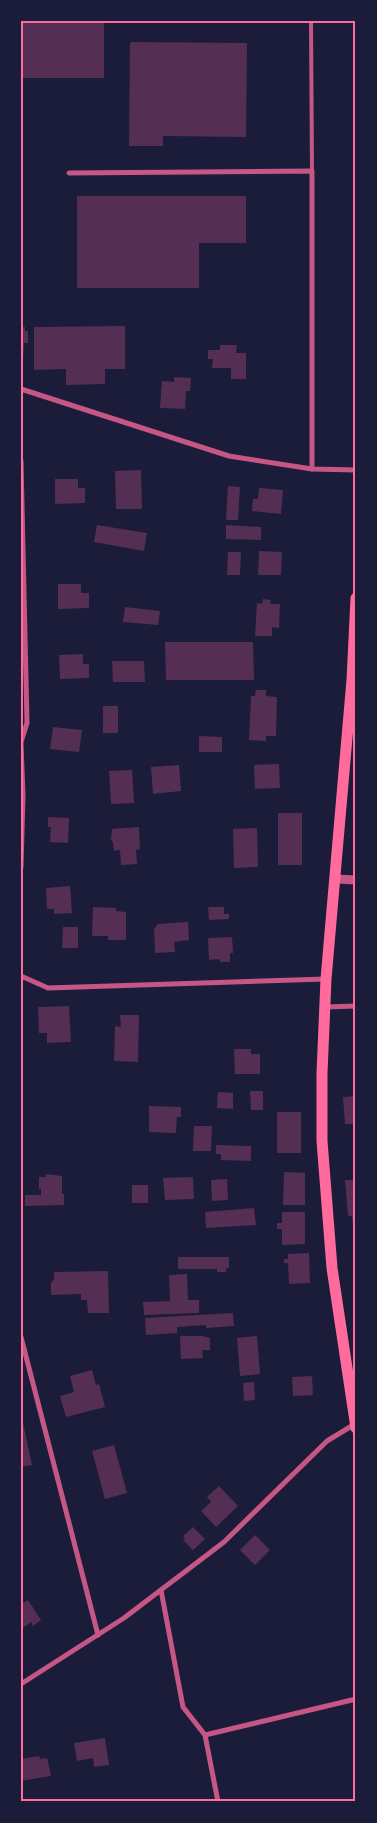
<svg xmlns="http://www.w3.org/2000/svg" width="377" height="1823" font-family="'Crimson Pro',serif">
<rect width="100%" height="100%" fill="#1b1b3a"/>
<g fill="#542f53">
<rect x="21" y="21" width="83" height="57"/>
<path d="M130,42L247,43L246,137L163,136V146H129Z"/>
<path d="M77,196H246V243H199V288H77Z"/>
<path d="M125,326V369H105V384L66,385V369L34,370V327Z"/>
<path d="M21,327H25V331H28V343H24L23,360H21Z"/>
<path d="M220,345H237L236,353H246V379H231V368H212L213,359H208V350H220Z"/>
<path d="M174,377L191,378L190,391H186L185,409L160,408L162,381L174,382Z"/>
<path d="M141,470L142,509H116L115,471Z"/>
<path d="M55,479H78V488H85V503L55,504Z"/>
<path d="M228,486L240,487L238,520H226Z"/>
<path d="M259,488L283,490L281,514L252,511L253,499H258Z"/>
<path d="M97,525L147,533L144,551L94,542Z"/>
<path d="M226,525L261,527V540L226,539Z"/>
<path d="M259,551L282,552L281,575H258Z"/>
<path d="M228,552H241L240,575H227Z"/>
<path d="M58,584H81V593H89V608L58,609Z"/>
<path d="M263,599L271,600L270,604H280L279,628L272,627V636H255L257,603L262,604Z"/>
<path d="M125,607L160,611L158,625L123,622Z"/>
<path d="M165,642H253L254,680H166Z"/>
<path d="M83,654V664H89V678L60,679L59,655Z"/>
<path d="M112,661H144L145,682H113Z"/>
<path d="M256,690H266V696L277,697L276,736H266V741L249,740L251,696H255Z"/>
<rect x="103" y="706" width="15" height="27"/>
<path d="M53,727L82,730L79,752L50,749Z"/>
<path d="M199,736L222,737V752H199Z"/>
<path d="M279,764L280,788L255,789L254,765Z"/>
<path d="M179,765L181,791L153,794L151,767Z"/>
<path d="M132,770L134,803L111,804L109,771Z"/>
<rect x="278" y="813" width="24" height="52"/>
<path d="M48,817L69,818L68,843L50,842L51,827H48Z"/>
<path d="M139,827L140,849L136,850L137,864L121,865L120,850L114,851L113,842L111,840L112,829Z"/>
<path d="M257,828L258,867L234,868L233,829Z"/>
<path d="M70,886L72,913L54,914V909H47L46,888Z"/>
<path d="M93,907L116,908V911L126,912V940H108V936H92Z"/>
<path d="M208,907H224V914H229V919L209,920Z"/>
<path d="M188,922L189,940L174,942L175,952L155,953L154,929L158,924Z"/>
<path d="M63,927H78V948H62Z"/>
<path d="M232,937L233,953H230V962H220L219,959L209,960L208,938Z"/>
<path d="M69,1006L71,1042L47,1043V1033H39L38,1007Z"/>
<path d="M120,1015H139L138,1062L114,1061L115,1026L121,1027Z"/>
<path d="M234,1049H251V1054H260V1074H235Z"/>
<path d="M250,1091H263V1110H251Z"/>
<path d="M218,1092L233,1093V1109L217,1108Z"/>
<path d="M356,1096V1124H345L343,1097Z"/>
<path d="M149,1106L181,1107V1117H177L176,1133L149,1132Z"/>
<rect x="277" y="1112" width="24" height="41"/>
<path d="M194,1126H212L211,1151H193Z"/>
<path d="M216,1145L251,1146V1161L221,1160V1154H216Z"/>
<path d="M284,1172L305,1173V1205H283Z"/>
<path d="M46,1174L62,1176V1194H64V1205L25,1206V1195H41V1189H39V1177H46Z"/>
<path d="M193,1177L194,1199L165,1200L163,1178Z"/>
<path d="M227,1179L228,1200L212,1201L211,1180Z"/>
<path d="M345,1180H356V1227H353L352,1216H348Z"/>
<rect x="132" y="1185" width="16" height="18"/>
<path d="M254,1208L256,1225L206,1228L205,1212Z"/>
<path d="M282,1212H305V1244L282,1245V1229H277V1223H282Z"/>
<path d="M309,1253L310,1283L289,1284L288,1263H284V1259H288V1254Z"/>
<path d="M178,1257H229V1268H226V1272H217V1269H178Z"/>
<path d="M108,1271L109,1313H88L87,1300H81V1294L51,1295V1283L54,1279V1272Z"/>
<path d="M187,1274L188,1300H199V1313L144,1315L143,1302L170,1301L169,1275Z"/>
<path d="M233,1313L234,1326L206,1328V1325L177,1327V1333L146,1335L145,1318Z"/>
<path d="M180,1336H202L210,1338V1350H202L203,1358L181,1359Z"/>
<path d="M257,1336L260,1374L240,1376L237,1338Z"/>
<path d="M92,1370L96,1385L99,1384L105,1407L66,1417L60,1396L74,1392L70,1376Z"/>
<path d="M312,1376L313,1395L293,1396L292,1377Z"/>
<path d="M254,1382L255,1400L244,1401L243,1383Z"/>
<path d="M21,1423H23L32,1465L21,1467Z"/>
<path d="M114,1445L127,1493L105,1499L92,1451Z"/>
<path d="M219,1486L238,1506L216,1527L201,1511L211,1502L207,1497Z"/>
<path d="M193,1527L205,1539L193,1550L183,1540L185,1539L183,1536Z"/>
<path d="M255,1535L270,1550L255,1565L240,1550Z"/>
<path d="M28,1600L41,1620L33,1626L31,1622L21,1629V1604Z"/>
<path d="M105,1738L109,1765L94,1767L93,1758L77,1761L74,1743Z"/>
<path d="M39,1756L40,1759L47,1758L51,1776L21,1781V1759Z"/>
</g>
<g fill="none" stroke-linecap="round" stroke-linejoin="round">
<path stroke="#c65784" stroke-width="4" d="M311,21L312,171"/>
<g stroke="#c65784" stroke-width="5">
<path d="M69,173L312,171V469"/>
<path d="M21,389L229,456L312,469L356,470"/>
<path d="M21,461L27,723L21,742"/>
<path d="M21,743L23,795L21,867"/>
<path d="M21,976L48,988L326,979"/>
<path d="M325,1007L356,1006"/>
<path d="M21,1337L98,1635"/>
<path d="M161,1590L183,1707L205,1735L218,1802"/>
<path d="M21,1684L124,1618L224,1542L327,1441L355,1424"/>
<path d="M205,1735L356,1699"/>
</g>
<path stroke="#c65784" stroke-width="9" d="M336,879L356,880"/>
<path stroke="#ff6b9d" stroke-width="11" d="M356,598L352,680L326,979L322,1073V1141L332,1268L356,1428"/>
</g>
<rect width="377" height="1823" fill="none" stroke="#1b1b3a" stroke-width="45"/>
<rect x="22" y="22" width="332" height="1778" fill="none" stroke="#ff6b9d" stroke-width="2"/>
</svg>
